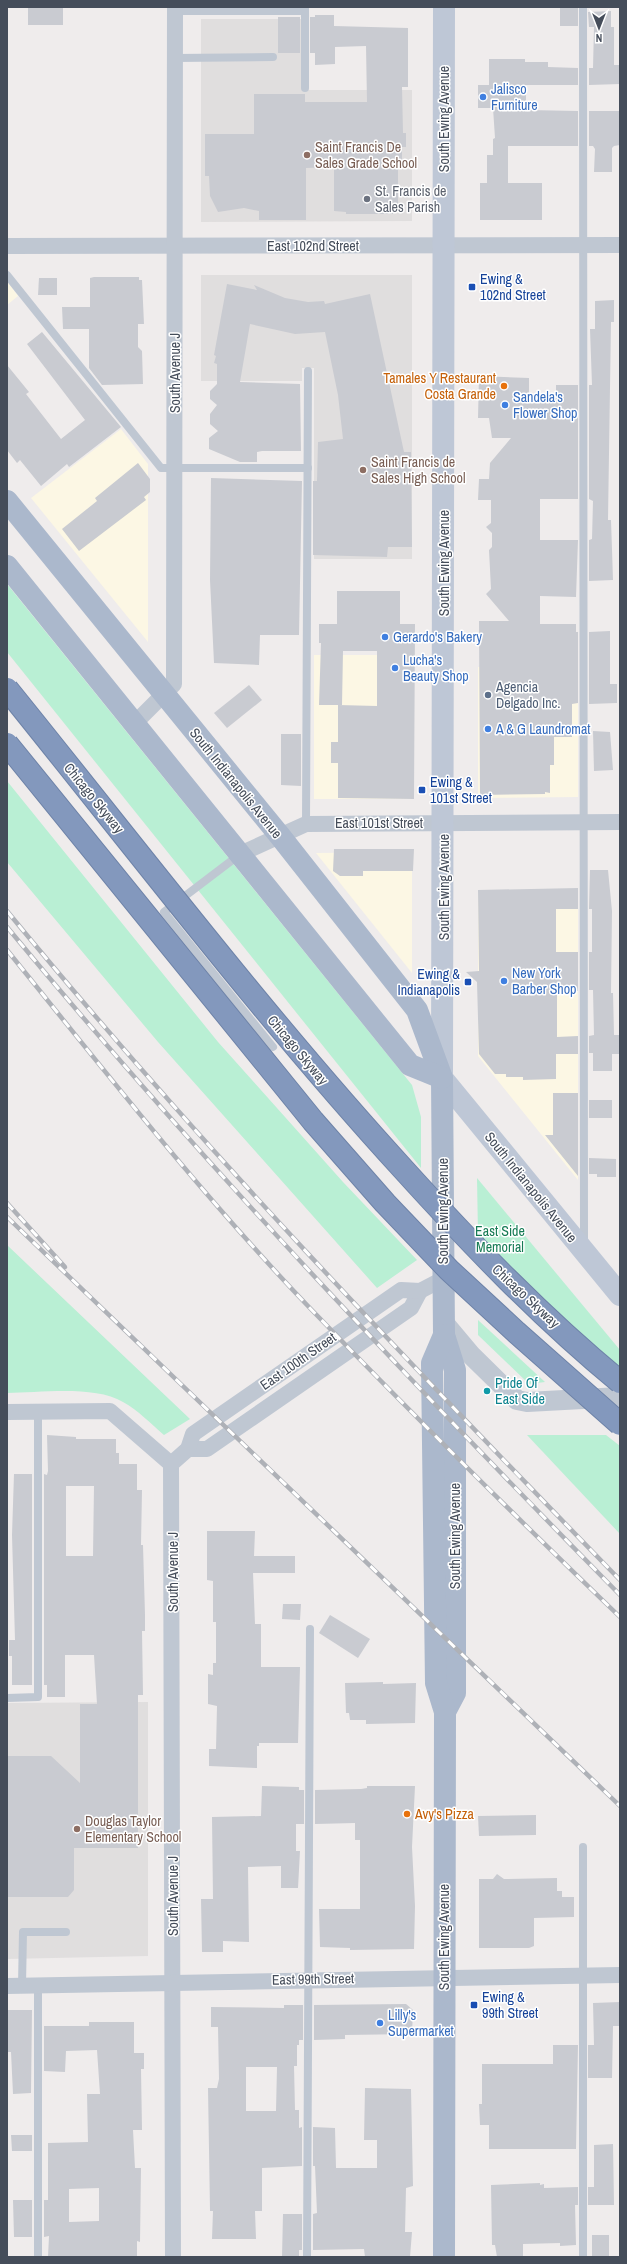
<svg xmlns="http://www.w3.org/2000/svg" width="627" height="2264" font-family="'Archivo Narrow',sans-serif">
<rect width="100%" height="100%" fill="#efecec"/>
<g fill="#fcf7e4">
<path d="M7,281L18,296L7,305Z"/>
<path d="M121,429L148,464V642L31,498Z"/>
<rect x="314" y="655" width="98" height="144"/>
<path d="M478,667H578V797L478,798Z"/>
<path d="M412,852V973L316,853Z"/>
<path d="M478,892H578V1180L478,1056Z"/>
</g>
<g fill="#e0dede">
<path d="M201,19H301L302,90H412V221L201,222Z"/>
<path d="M201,275H412V559H314V368H302V381H201Z"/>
<path d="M148,1702V1956L7,1959V1703Z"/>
</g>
<g fill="#b9efd4">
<path d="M7,584L412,1085L421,1117V1168L7,652Z"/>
<path d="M7,781L218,1042L343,1182L417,1260L377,1288L158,1042L7,862Z"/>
<path d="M477,1178L620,1350V1369L574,1332L478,1235Z"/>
<path d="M7,1245L190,1419L164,1435C151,1424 138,1410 123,1402C94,1385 40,1393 7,1393Z"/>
<path d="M478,1320L545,1382L529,1384L478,1335Z"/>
<path d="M527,1435H606L620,1446V1534Z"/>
</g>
<g fill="#c9cbd1" fill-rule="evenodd">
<rect x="28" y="7" width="35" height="18"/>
<rect x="560" y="7" width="18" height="19"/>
<path d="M611,11V27H614V65H620V84L589,85V68H593L594,27H589L588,12Z"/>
<path d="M315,15H334V26L408,28V87H402L403,133H406V147H402V163H398V211H393V214H346V212L334,211V167L306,168V220H259V211L244,208L218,212L210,196L209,176H205V134H254V94H305V102H367L366,46L335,47V64L315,65V53H310V17H315Z"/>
<rect x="278" y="17" width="22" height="36"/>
<path d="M489,59H525V62H548V67L578,68V85H526V110L578,111V146H508V183H542V220H480V183H487V155H493V139L495,138L493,108H478V85H489Z"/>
<path d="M589,111H620V145L614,146L612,148V172H594L595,149L593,146H589Z"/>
<path d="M94,277H139V280H142L144,324H138V347L142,351L143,384L102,385L89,368V329H63L62,307H90V278Z"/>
<path d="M39,278H57V295H38Z"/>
<path d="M227,284L257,290L254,285L285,298L308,302L324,301L325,304L370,294L404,452H411L412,547H388L387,557L313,555V481H317L318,442L343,439L338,395L325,332L295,334L250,324L240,382L300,384L301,451H262L257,452V462H240L209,449V438L218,431L210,424V414L217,405L210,399V391L217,384V364L214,363L216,356L214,355Z"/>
<path d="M614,300V322H611L608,520H611L613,580L589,581V540L592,539L593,501L589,499V385H592L590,329H595V301Z"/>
<path d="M42,332L121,427L69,467L67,464L41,486L20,460L17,463L7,450V365L29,392L26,394L61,439L85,420L27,344Z"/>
<path d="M479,376L529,378V397H556V385H578V499H540V540H578L576,597L540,596V624H576V632H578V703L572,704V737H554V765H550V793L545,792V794L480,795L479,621H509L486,594L491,589L489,550L492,547V533L486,527L491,523V500H478L479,479H489L490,463L511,438H492L489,418H478Z"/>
<path d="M138,463L150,479V492L144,497L146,500L79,551L62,529L97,501L95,498Z"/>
<path d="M211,478L302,481L299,635H260L259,665L214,663L210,580Z"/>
<path d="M337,591H400V624H415L414,799L338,798V763H331V742H338V705L377,706V651H343L342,705H319L321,643H319V624H337Z"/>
<path d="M610,631V684H617V703L589,704V632Z"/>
<path d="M249,685L262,700L227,728L214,713Z"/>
<path d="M593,731L610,732L613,770L594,771Z"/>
<path d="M281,734H301V786L281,785Z"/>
<path d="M334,849H414L413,871H363V876H340L333,871Z"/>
<path d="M590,870H608L612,911L611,993H613L614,1035H620V1054H612V1071H593V1053H589V1036L594,1035L593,990H589V952H592V909H589Z"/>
<path d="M578,888V909H556V952H578V991H557V1037L578,1036V1054H556V1079L523,1080V1077H506V1074H495L479,1054L477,982L466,972L479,971L478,890Z"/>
<path d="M553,1093H578V1176L545,1135H553Z"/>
<rect x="589" y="1100" width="23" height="18"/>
<path d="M589,1158L616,1159V1177H597V1174H589Z"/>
<path d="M47,1435L76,1437V1439H116V1453H119V1464H137V1490H142L141,1545H143L145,1615V1631H142L143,1695H138V1848H74V1890L68,1897H7V1756H51L80,1783V1704H97L94,1655H65V1697H47V1685H44V1474L47,1475L48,1471ZM66,1486H94L93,1556H66Z"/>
<path d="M14,1474H32V1685H12V1656H9V1640H15L12,1535Z"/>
<path d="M207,1531H255L254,1556H295V1573H253L255,1624H261V1667H300L298,1743H259V1746H257V1768L209,1766V1749H216L217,1706L208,1704V1674L213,1675V1663H216V1622H213V1581L207,1580Z"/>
<path d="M283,1604H301L300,1620L282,1619Z"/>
<path d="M330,1615L370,1639L358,1658L319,1633Z"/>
<path d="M383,1682V1684L416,1683L415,1723L366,1724V1720H350L349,1713H346L345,1683Z"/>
<path d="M262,1786L299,1787V1790H304V1824H296V1851H300L298,1888H281V1866L248,1867L249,1942L223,1941V1952H202L201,1899H213L212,1817L261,1816Z"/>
<path d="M367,1786H415L412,1847L415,1906L414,1949L350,1950V1948L320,1947L319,1909H360V1840H355V1823L315,1824V1790L361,1789L367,1788Z"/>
<path d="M536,1815V1835L479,1836L478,1816Z"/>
<path d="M497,1874L504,1879L557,1878V1891H562V1897H574V1917L534,1918V1946L529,1948H479V1879H493Z"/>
<path d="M620,2002V2026H613L612,2078H588V2045H594L593,2003Z"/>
<path d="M406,2004L413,2010L412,2034L345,2035V2039L314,2040V2005Z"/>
<path d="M284,2005H303V2040H299V2045H297V2066H294L295,2110H299V2128L302,2127V2166L262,2168V2211H255L256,2239H212L213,2211H210L208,2088H217L219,2079L218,2027H211V2007L284,2008ZM246,2067H277L276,2111H246Z"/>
<path d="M7,2010H32L31,2093L13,2094L11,2052H7Z"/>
<path d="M89,2022H134V2053H144V2069H141L142,2130H133L135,2168H141L140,2242L137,2241V2256L48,2257L49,2236L44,2237V2200H48V2143L88,2142L87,2094H100L97,2050L66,2051L65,2072L44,2071V2026H89ZM99,2188V2221L69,2222V2189Z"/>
<path d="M553,2045H578L576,2149H489V2125H480L479,2104H482V2064H553Z"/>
<path d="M365,2088L411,2089L413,2186L406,2188L405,2232H412L410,2257H365L364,2249L313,2250V2214L317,2213L315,2166H313V2127L335,2128L336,2168H377V2140H364Z"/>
<path d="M11,2135H32V2151H12Z"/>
<path d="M613,2144L614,2205H588V2187H594V2145Z"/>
<path d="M540,2183V2185L544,2184V2188L578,2187V2205H575L576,2245L560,2246V2243L523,2244V2257H497L495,2245H492L491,2185Z"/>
<path d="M13,2200H32V2237H14Z"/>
<path d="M283,2214H302V2250H299V2257H282Z"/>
<rect x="592" y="2235" width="17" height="22"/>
</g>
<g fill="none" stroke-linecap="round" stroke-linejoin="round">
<g stroke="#bfc7d2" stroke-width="8">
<path d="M583,7L584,1243"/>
<path d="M175,11H305"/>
<path d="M175,58L273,57"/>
<path d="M305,88V7"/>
<path d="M7,275L161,468H308"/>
<path d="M306,824L308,371"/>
<path d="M239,855L164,912L273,1047"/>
<path d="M7,1698L38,1697V1411"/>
<path d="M583,1847V2257"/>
<path d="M22,1985L23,1932H66"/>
<path d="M38,1985V2257"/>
<path d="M307,2257L310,1629"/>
</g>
<g stroke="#bfc7d2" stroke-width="16">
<path d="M7,246L620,245"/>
<path d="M135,723L174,684L175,7"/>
<path d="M240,854L306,824L620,822"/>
<path d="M7,1412L110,1411L171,1464"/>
<path d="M188,1449H207L411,1308L420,1291"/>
<path d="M171,1464L173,2257"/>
<path d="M171,1464L188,1449L193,1434L401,1290L420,1291L443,1279"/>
<path d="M7,1986L620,1975"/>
</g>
<path stroke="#bfc7d2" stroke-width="20" d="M445,1324L471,1355L517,1400L527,1402L620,1397"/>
<path stroke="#bec7d6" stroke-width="22" d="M444,7L442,1078L620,1295"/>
<g stroke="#abb8cc" stroke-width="22">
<path d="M7,501L280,836L417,1010L442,1078L444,1335L455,1370V1693L445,1712"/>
<path d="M7,566L410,1065L442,1078"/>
<path d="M444,2257L445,1712L436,1683L432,1363L444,1335"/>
</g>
<defs>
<g id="rail">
<path d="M7,911C199,1145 409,1363 620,1580"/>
<path d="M7,927C200,1161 408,1379 620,1595"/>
<path d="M7,950C104,1070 200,1193 307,1305C409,1411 514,1515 620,1617"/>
<path d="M7,1203L65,1267"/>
<path d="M7,1217L620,1806"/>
</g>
</defs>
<use href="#rail" stroke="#aeb1b7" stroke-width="4.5"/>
<use href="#rail" stroke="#fff" stroke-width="3" stroke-dasharray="9" stroke-linecap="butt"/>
<defs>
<g id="motorway-bridge">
<path d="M7,689C138,851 264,1017 404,1170C472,1245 542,1318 620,1382"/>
<path d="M7,744L313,1121L385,1203L449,1270L516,1332L620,1424"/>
</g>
</defs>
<use href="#motorway-bridge" stroke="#6e83a8" stroke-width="24" stroke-linecap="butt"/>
<use href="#motorway-bridge" stroke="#8398bd" stroke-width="22"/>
</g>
<g fill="#3f7fe0" stroke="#fff" stroke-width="1.5">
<circle cx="483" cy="97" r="4"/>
<circle cx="505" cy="405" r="4"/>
<circle cx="385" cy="637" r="4"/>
<circle cx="395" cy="668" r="4"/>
<circle cx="488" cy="729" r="4"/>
<circle cx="504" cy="981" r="4"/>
<circle cx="380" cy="2023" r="4"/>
</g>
<g fill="#8d6e63" stroke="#fff" stroke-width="1.5">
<circle cx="307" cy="155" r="4"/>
<circle cx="363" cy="470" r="4"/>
<circle cx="77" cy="1829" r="4"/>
</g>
<circle fill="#6b7280" stroke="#fff" stroke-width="1.5" cx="367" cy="199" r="4"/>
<g fill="#1a4fb4" stroke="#fff" stroke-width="1.5">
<rect x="468" y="283" width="8" height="8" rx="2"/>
<rect x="418" y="786" width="8" height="8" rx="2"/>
<rect x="464" y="978" width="8" height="8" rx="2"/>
<rect x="470" y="2001" width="8" height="8" rx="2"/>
</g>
<g fill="#e8710a" stroke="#fff" stroke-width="1.5">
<circle cx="504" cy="386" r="4"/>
<circle cx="407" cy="1814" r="4"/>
</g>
<circle fill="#5c6f8a" stroke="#fff" stroke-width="1.5" cx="488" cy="695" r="4"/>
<circle fill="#0f9aa8" stroke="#fff" stroke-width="1.5" cx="487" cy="1391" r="4"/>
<g text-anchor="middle" stroke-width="3" stroke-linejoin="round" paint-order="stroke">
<g font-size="14" fill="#366cbe" stroke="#fff" text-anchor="start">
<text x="491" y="94">Jalisco<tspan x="491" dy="16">Furniture</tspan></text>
<text x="513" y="402">Sandela's<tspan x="513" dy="16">Flower Shop</tspan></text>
<text x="393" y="642">Gerardo's Bakery</text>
<text x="403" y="665">Lucha's<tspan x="403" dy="16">Beauty Shop</tspan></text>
<text x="496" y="734">A &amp; G Laundromat</text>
<text x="512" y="978">New York<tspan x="512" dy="16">Barber Shop</tspan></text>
<text x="388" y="2020">Lilly's<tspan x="388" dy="16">Supermarket</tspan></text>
</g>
<g font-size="14" fill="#454d5a" stroke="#fff">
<text transform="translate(444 119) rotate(-90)" y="5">South Ewing Avenue</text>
<text x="313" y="251">East 102nd Street</text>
<text transform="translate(175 373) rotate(-90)" y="5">South Avenue J</text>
<text transform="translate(444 563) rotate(-90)" y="5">South Ewing Avenue</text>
<text transform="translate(236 783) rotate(51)" y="5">South Indianapolis Avenue</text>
<text transform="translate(94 798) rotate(51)" y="5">Chicago Skyway</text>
<text x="379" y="828">East 101st Street</text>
<text transform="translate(444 887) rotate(-90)" y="5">South Ewing Avenue</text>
<text transform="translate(298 1050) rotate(50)" y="5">Chicago Skyway</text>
<text transform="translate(531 1187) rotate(51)" y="5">South Indianapolis Avenue</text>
<text transform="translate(443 1211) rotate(-90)" y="5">South Ewing Avenue</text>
<text transform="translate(526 1296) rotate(43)" y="5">Chicago Skyway</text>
<text transform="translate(298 1361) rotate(-35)" y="5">East 100th Street</text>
<text transform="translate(455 1536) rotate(-90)" y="5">South Ewing Avenue</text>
<text transform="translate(173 1572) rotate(-90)" y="5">South Avenue J</text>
<text transform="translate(173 1896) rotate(-90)" y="5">South Avenue J</text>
<text transform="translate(444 1937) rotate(-90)" y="5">South Ewing Avenue</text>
<text transform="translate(313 1979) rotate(-1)" y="5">East 99th Street</text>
</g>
<g font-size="14" fill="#785e54" stroke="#fff" text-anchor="start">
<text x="315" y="152">Saint Francis De<tspan x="315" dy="16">Sales Grade School</tspan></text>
<text x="371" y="467">Saint Francis de<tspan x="371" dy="16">Sales High School</tspan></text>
<text x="85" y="1826">Douglas Taylor<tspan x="85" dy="16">Elementary School</tspan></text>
</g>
<g font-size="14" fill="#5b616d" stroke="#fff" text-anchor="start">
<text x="375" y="196">St. Francis de<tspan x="375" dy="16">Sales Parish</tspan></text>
</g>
<g font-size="14" fill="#164399" stroke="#fff" text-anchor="start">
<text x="480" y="284">Ewing &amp;<tspan x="480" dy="16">102nd Street</tspan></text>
<text x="430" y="787">Ewing &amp;<tspan x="430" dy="16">101st Street</tspan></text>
<text x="460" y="979" text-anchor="end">Ewing &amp;<tspan x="460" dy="16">Indianapolis</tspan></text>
<text x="482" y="2002">Ewing &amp;<tspan x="482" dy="16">99th Street</tspan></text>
</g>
<g font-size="14" fill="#c56008" stroke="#fff" text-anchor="end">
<text x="496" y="383">Tamales Y Restaurant<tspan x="496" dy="16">Costa Grande</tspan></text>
<text x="415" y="1819" text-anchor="start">Avy's Pizza</text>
</g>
<g font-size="14" fill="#4e5e75" stroke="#fff" text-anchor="start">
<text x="496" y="692">Agencia<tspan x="496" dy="16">Delgado Inc.</tspan></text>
</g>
<g font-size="14" fill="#157b54" stroke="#fff">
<text x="500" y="1236">East Side<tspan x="500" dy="16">Memorial</tspan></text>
</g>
<g font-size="14" fill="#0d838f" stroke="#fff" text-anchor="start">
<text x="495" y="1388">Pride Of<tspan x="495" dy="16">East Side</tspan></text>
</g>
</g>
<rect width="627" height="2264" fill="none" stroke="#454d5a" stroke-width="16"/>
<g transform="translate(599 28) rotate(180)" stroke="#ffffff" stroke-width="3" paint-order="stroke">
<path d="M0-3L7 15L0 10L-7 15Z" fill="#454d5a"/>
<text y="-6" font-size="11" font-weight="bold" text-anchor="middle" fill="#454d5a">N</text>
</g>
</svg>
